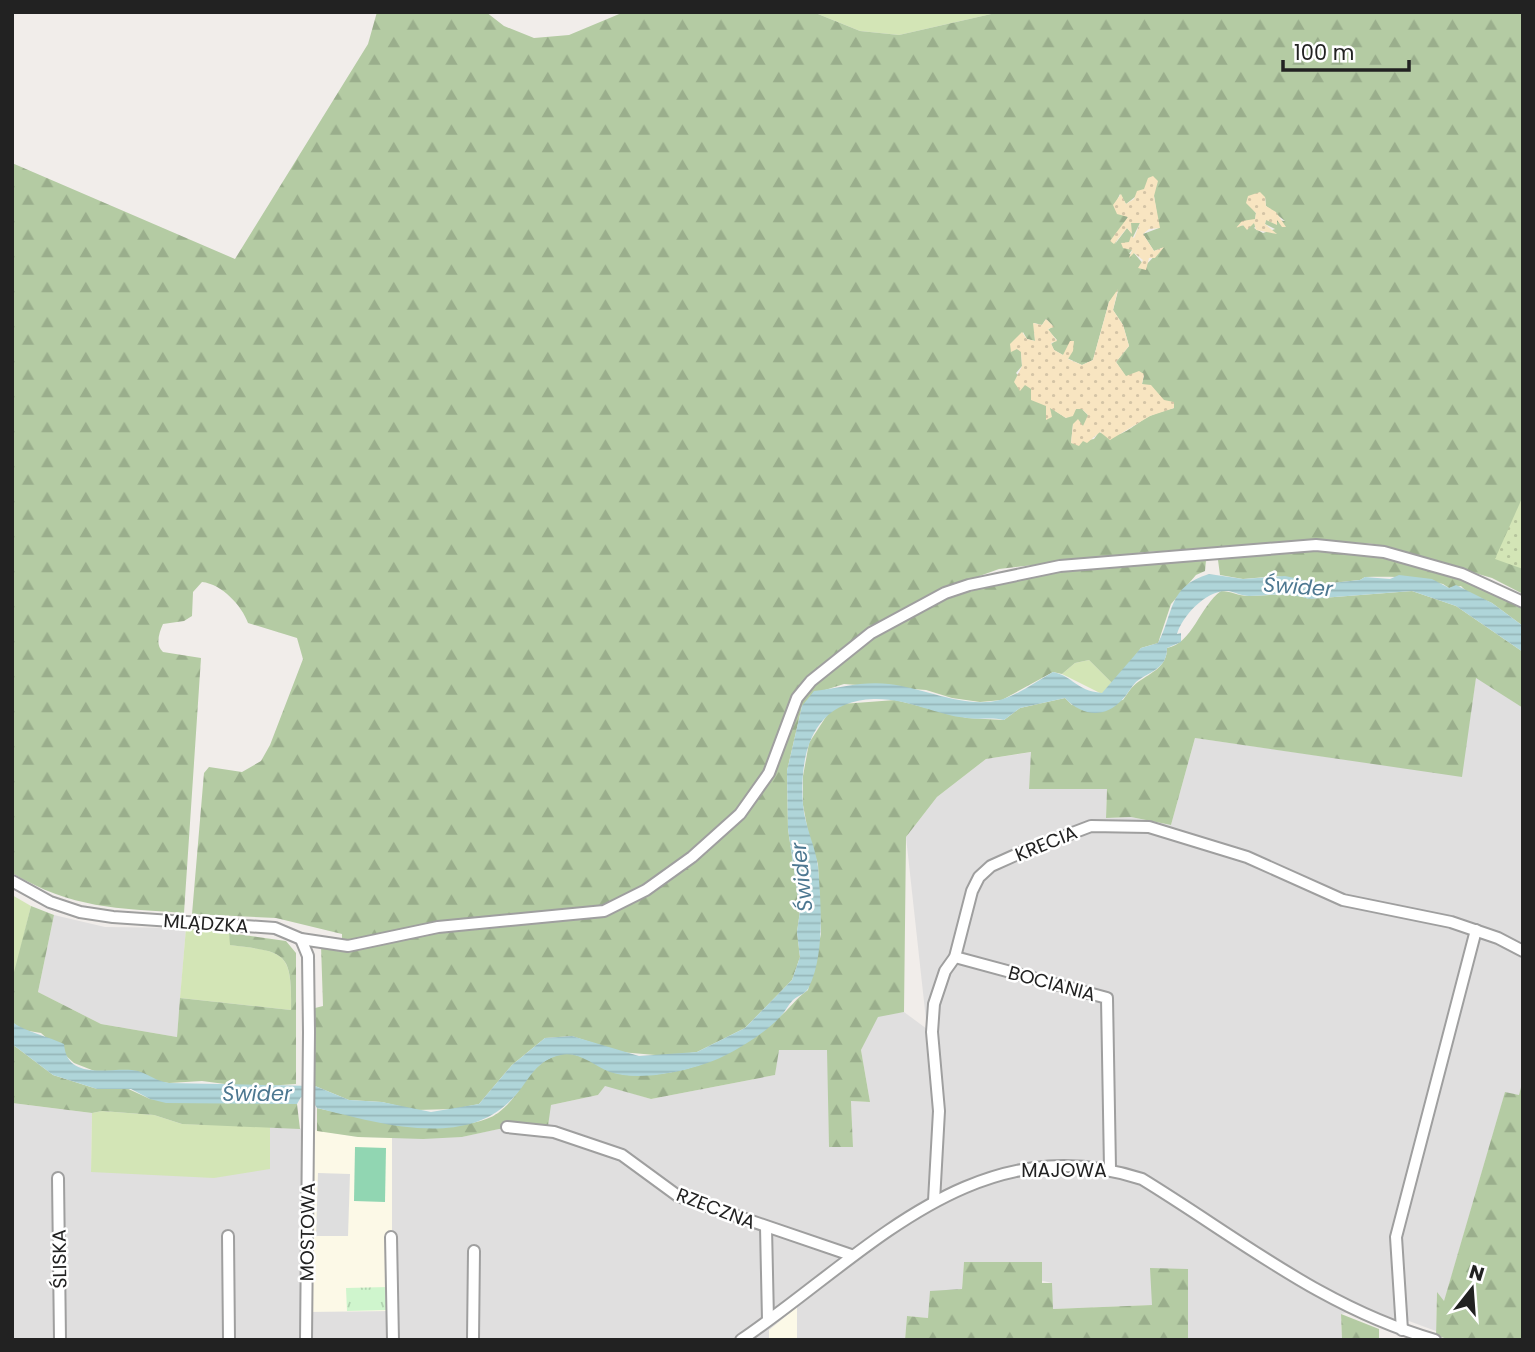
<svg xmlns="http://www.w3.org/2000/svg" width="1535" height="1352" font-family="Poppins,sans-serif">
<defs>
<pattern id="forest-firs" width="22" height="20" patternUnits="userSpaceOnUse" patternTransform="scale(1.75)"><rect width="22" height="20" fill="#b4cba3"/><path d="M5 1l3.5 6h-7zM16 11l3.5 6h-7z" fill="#9aae8c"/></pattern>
<pattern id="sand-dots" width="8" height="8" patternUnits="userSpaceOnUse" patternTransform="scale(1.75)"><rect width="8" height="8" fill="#f8e5c1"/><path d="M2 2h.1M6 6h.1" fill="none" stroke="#d4c4a6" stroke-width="1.8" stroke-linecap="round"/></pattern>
<pattern id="park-tufts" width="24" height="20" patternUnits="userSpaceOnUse" patternTransform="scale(1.75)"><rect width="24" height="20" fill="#cff5cd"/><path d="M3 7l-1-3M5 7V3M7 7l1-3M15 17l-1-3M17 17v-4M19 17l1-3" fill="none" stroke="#b1d2b0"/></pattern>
<pattern id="garden-dots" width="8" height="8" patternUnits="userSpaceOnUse" patternTransform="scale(1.75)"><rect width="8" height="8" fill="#d3e5b6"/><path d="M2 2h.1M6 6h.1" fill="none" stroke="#b5c49c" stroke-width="1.8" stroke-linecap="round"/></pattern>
<pattern id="water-rules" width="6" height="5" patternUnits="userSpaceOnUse" patternTransform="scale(1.75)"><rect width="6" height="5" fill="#afd5d9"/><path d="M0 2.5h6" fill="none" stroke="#96b7ba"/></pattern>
</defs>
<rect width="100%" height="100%" fill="#f1edea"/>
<g fill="#e0dfdf">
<path d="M1476,677L1523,708V1079L1519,1095L1505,1093L1444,1302L1437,1294L1436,1331L1398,1317L1393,1323L1362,1310L1341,1314L1342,1340H1188L1187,1269L1152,1305L1052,1309V1283L964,1262L962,1289L928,1318L907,1316L905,1340H12V1103L92,1113L91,1171L269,1169L270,1126L308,1129L391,1237L392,1138L462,1137L507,1127L551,1105L598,1095L605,1085L651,1099L775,1075L778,1050H828L829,1147H853L851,1101L870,1102L861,1050L877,1017L875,1016L904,1012L927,1029L906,837L937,797L986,759L1032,752L1029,789H1107L1106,818L1131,817L1171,825L1195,738L1461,776Z"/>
<path d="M54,915L105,927L186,928L177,1037L101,1024L38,992Z"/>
</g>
<g fill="#fcf9e7">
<path d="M308,1129L358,1137L392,1138V1311L306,1312Z"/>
<path d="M797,1307V1340H769V1330Z"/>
</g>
<g fill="#d3e5b6">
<path d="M813,12H1000L899,35L860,31Z"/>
<path d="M1089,660L1113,684L1102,694L1062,674L1075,663Z"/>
<path d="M12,895L31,906L13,980H12Z"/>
<path d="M186,928L229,933L231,945C286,952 292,952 291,1010L180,998Z"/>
<path d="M102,1111L154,1115L182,1124L270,1126V1169L214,1178L91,1172L92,1113Z"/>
</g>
<g fill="url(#forest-firs)" fill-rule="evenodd">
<path d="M377,12H486L504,26L534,38L569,35L624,12H813L860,31L899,35L1000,12H1523V594L1492,578L1374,544L1335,541L1146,552L999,569L935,592L869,629L806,678L793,696L765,771L736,810L689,854L644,887L603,906L347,942L342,941V934L276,918L192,914L204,773L209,767L242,772L261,761L270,745L303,659L297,638L248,623C242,606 222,584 202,582L193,592L192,616L184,621L163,624C159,633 155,645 163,652L201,658L184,913C116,908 73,909 12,873V163L235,259L368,44ZM1144,190L1154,196L1159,228L1143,234L1154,251L1162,248L1145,266L1134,253L1129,254L1132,250L1128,247L1140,223H1131L1128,226L1132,234L1127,228L1115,244L1128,217L1114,206L1120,194L1126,204ZM1265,197L1266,206L1285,221L1266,219L1265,224L1275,229L1263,233L1254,228L1257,225L1254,223L1240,226L1255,220L1256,213L1251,207ZM1118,291L1113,310L1123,325L1129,346L1116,362L1126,377L1144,375L1142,384L1174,408C1167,410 1159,412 1152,415C1133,423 1122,443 1099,432L1094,439L1071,443L1073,424L1083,426L1087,424L1088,415L1082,409H1076L1066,418L1033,396L1032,389L1016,373L1022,366L1021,351L1017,349L1023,332L1027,339L1035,341L1034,323L1042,325L1046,319L1053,326L1048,330L1057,340L1051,344L1054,350L1063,355L1067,353V358L1082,365L1093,360L1109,302Z"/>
<path d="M1300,549C1325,551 1352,549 1376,554C1426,565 1475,585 1523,606V626L1492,603L1467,592L1461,586L1449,588L1443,584C1416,577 1392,576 1365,577L1360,580L1322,584L1277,576L1243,579L1220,575L1218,560Z"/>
<path d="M1206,560L1205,571L1196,575L1171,604L1158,643L1141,648L1113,684L1089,660L1075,663L1062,674L1053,672L1002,700L980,702L952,698L926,690L844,684L825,690L802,706L787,771L788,829L800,911L797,932L800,957L792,980L745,1028L697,1052L667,1056L620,1052L572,1036L545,1038L512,1065L479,1104L454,1109L415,1110L382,1102L349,1100L315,1086V1008L323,1006L321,945L606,915L742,817L773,775L801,701L813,685L875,636L949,598L1004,581L1061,572Z"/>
<path d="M1221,591C1230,591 1239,596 1248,596C1271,596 1285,591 1309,599L1412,591L1456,606L1523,652V708L1476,678L1462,777L1195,738L1171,825L1131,817L1106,818L1107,789H1029L1031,752L986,759L937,797L906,837L904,1012L878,1017L861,1050L870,1102L851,1101L853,1147H829L827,1050H779L775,1075L651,1099L605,1086L598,1095L551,1105L548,1126L499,1129L462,1137L423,1139L358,1137L317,1131V1108C359,1118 462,1139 498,1113C524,1094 528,1061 562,1054C584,1051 605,1073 627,1075C683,1078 735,1056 777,1019C789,1010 795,999 808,990L821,934L818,864L810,842L803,805V776L809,743L829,712L842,704L895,700L967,718L1004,720L1020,708L1065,698L1072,705L1123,700C1127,694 1132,686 1138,682C1152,672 1167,667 1167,648C1192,644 1200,606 1221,591Z"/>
<path d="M31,906L54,915L38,992L101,1024L177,1037L180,998L291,1010C292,951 286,952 230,945L229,933L286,941L296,953V1084L248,1087L202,1081L169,1083L156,1081L139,1072H97L74,1063L41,1033L23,1030L12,1022V980Z"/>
<path d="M12,1044L53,1075L97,1089L122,1086L150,1099L297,1104L300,1129L182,1124L154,1115L102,1111L92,1113L12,1103Z"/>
<path d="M1523,1079V1340H1453L1436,1336L1437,1292L1444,1301L1505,1092L1519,1095Z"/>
<path d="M964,1262H1042V1283H1052L1053,1309L1152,1305L1150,1268L1188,1269V1340H905L907,1316L928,1318L930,1291L962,1289Z"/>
<path d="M1341,1314L1379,1329V1340H1342Z"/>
</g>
<g fill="url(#sand-dots)">
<path d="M1153,176L1158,181L1154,196L1160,228L1149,229L1143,234L1154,251L1164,247L1155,258H1149L1146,270L1138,268L1143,260L1134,253L1129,258L1132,250L1123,248L1121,243L1129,242L1131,236L1134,238L1140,223H1131L1132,234L1127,228L1114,244L1110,241L1128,217L1117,214L1113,205L1121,194L1126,204L1134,199L1137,191L1144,189L1148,178Z"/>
<path d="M1260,192L1265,197L1266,206L1276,212L1286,227H1282L1277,220V225L1266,220L1265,224L1277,234L1256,230L1254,223L1247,230L1243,225L1236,228L1242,221L1255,219L1256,213L1246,203L1248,196Z"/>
<path d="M1118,289L1113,310L1123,325L1129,346L1116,362L1126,376L1139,371L1144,374L1142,384L1151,385L1164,400L1174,402V408L1150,416L1110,440L1100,432L1087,443L1083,441L1079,446L1071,443L1073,424L1078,419L1083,426L1088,415L1082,409H1076L1073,416L1066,418L1050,408L1052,417L1046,420V406L1031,400V389L1025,385L1020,391L1014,382L1022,366L1021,352L1017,349L1011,352L1010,344L1022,332L1027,339L1035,341L1033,323L1042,325L1046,319L1054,327L1048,329L1057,341L1051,343L1054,350L1063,355L1070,341H1074L1073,351L1068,359L1082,365L1093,360L1109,302Z"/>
</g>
<path fill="url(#park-tufts)" d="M389,1287V1310L347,1311L346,1288Z"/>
<path fill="url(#garden-dots)" d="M1523,496V569L1495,559Z"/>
<path fill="#91d6b2" d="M355,1147L386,1148L385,1202L354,1201Z"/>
<path fill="#dedede" d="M318,1173L350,1174L348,1236H316Z"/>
<path fill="url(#water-rules)" d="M1209,574L1243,579L1285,576L1322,584L1360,580L1365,577L1390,579L1399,575L1432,579L1449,588L1456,585L1492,603L1523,626V652L1456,606L1412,591L1309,599C1287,592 1271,595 1249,596C1242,596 1235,592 1228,591C1207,589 1182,616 1177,634L1181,633V642L1167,648C1167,669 1150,671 1136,682C1131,687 1127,695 1122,700C1104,719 1082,716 1065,698L1020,708L1004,720C991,717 980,720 967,718C936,715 907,698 874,699C813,701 799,752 803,805C805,827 816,848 818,867C821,903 825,954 809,987C806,994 799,995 793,1000C788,1005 785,1012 780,1017C767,1031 745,1045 728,1054C700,1069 642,1083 610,1072C594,1066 579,1051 561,1055C532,1061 529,1084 509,1102C461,1149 374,1122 317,1108L312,1100L301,1097L297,1104L166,1103L150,1099L131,1089H97L53,1075L12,1044V1022C26,1032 47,1036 64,1044C67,1084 115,1065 138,1071C150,1075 156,1081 169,1083L315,1086L349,1100L382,1102L431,1112L479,1104L512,1065L545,1038L572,1036L639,1056L697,1052L745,1028L792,980L800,957L797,932L800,911L788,829L787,771L802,706L814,691C840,688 862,681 889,684C925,688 964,709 1000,700C1018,695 1037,681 1053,672C1075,677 1074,690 1102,693L1141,648L1158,643C1174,613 1168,586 1209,574Z"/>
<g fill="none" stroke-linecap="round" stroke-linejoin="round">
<defs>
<g id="minor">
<path d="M12,881L50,902L80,912L113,917L275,928L301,939L348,946L438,927L604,911L646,890L692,857L740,814L769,773L797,698L811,681L871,633L945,593L969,585L1060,566L1316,545L1384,552L1462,574L1523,602"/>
<path d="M301,939L308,956L309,1032L306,1340"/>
<path d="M955,957L1107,998L1110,1168"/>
<path d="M507,1127L554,1132L622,1155L678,1196L851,1255"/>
<path d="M58,1178L60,1340"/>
<path d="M934,1201L939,1111L932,1032L934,1004L945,971L955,957L972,891L979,877L991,866L1020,853L1091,826L1149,827L1247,857L1343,900L1451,922L1498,938L1523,951"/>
<path d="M766,1227L768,1320"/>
<path d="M228,1236L229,1340"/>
<path d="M391,1237L393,1340"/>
<path d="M1402,1330L1396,1237L1476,930"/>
<path d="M473,1340L474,1251"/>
<path d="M741,1340C866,1255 975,1124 1142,1179C1240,1239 1323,1308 1435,1340"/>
</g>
</defs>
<use href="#minor" stroke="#9f9f9f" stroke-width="14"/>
<use href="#minor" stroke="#fff" stroke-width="10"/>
</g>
<g text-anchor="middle" stroke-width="5" stroke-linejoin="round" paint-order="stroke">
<g font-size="19" fill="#222" stroke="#fff">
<text transform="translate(1046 843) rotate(-22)" y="7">KRECIA</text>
<text transform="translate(206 923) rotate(4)" y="7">MLĄDZKA</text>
<text transform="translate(1052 983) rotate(15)" y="7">BOCIANIA</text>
<text x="1064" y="1177">MAJOWA</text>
<text transform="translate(716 1208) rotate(21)" y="7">RZECZNA</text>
<text transform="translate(307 1232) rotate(-89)" y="7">MOSTOWA</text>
<text transform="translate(59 1259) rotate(-91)" y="7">ŚLISKA</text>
</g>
<g font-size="21" font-style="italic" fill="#4d7891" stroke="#fff">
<text transform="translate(1298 587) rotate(4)" y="7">Świder</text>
<text transform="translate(802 877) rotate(-96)" y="7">Świder</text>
<text x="257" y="1101">Świder</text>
</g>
</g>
<rect width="1535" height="1352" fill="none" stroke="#222222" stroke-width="28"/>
<g transform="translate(1472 1289) rotate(17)" stroke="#ffffff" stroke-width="5" paint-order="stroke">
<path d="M0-5L12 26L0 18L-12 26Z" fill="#222222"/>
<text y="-10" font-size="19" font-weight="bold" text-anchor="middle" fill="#222222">N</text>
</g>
<path d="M1283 60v10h126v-10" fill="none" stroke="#222222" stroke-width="3.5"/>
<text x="1294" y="60" font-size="21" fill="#222222" stroke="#ffffff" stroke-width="5" paint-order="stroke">100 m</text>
</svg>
